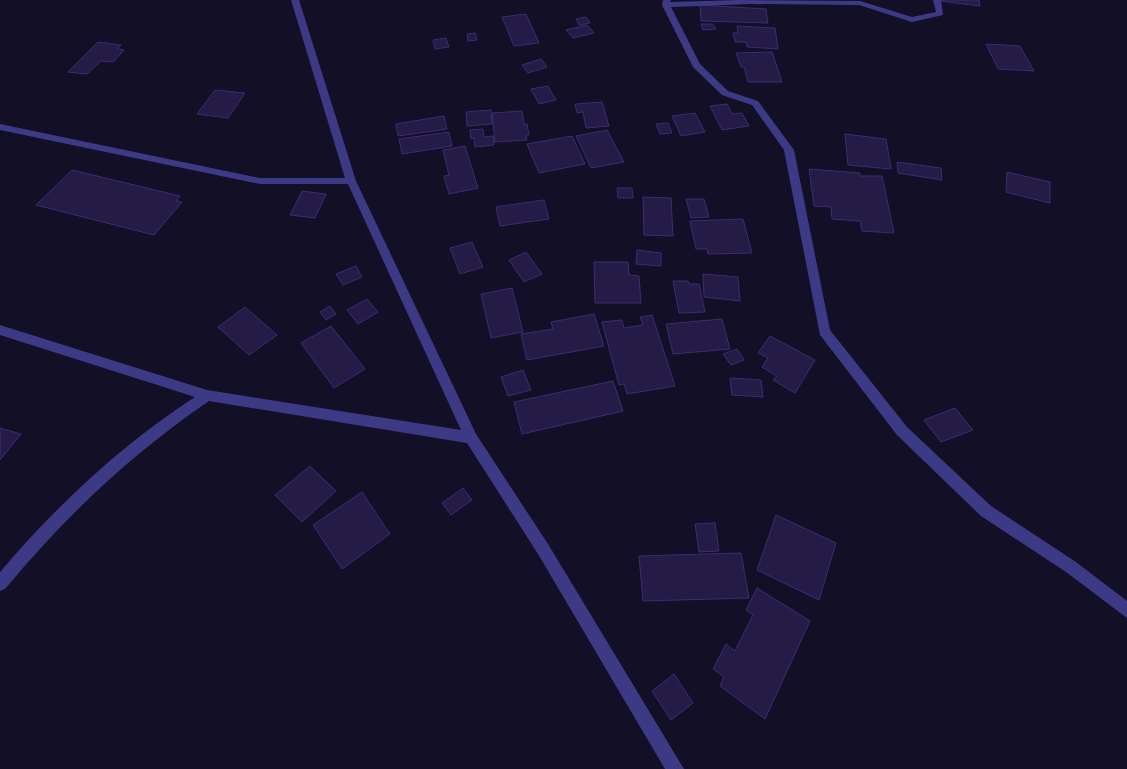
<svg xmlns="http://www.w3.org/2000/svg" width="1127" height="769" font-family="'Source Sans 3',sans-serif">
<rect width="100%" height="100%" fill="#130f26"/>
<g fill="#241b47" stroke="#3b2d73">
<path d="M940,0H979L980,6L940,1Z"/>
<path d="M700,5L766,9L768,23L701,21Z"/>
<path d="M526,14L539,43L514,46L502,17Z"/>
<path d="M586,17L590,23L579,25L576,19Z"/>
<path d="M701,24H713L716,29L703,30Z"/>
<path d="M587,25L594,33L573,38L566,30Z"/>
<path d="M737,26L775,28L778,49L747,47L746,42H735L733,33H738Z"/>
<path d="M475,33L477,40L468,41L467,34Z"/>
<path d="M446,38L449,47L435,49L433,40Z"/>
<path d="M98,42L121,45L117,49L124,50L113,62L101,61L87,74L68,72Z"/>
<path d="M986,44L1020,46L1034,71L998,69Z"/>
<path d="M772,52L782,82H748L744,67H741L736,53Z"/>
<path d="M541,59L547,67L528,73L522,65Z"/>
<path d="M548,86L556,100L539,104L531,89Z"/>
<path d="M215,90L245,93L228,118L197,114Z"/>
<path d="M602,102L609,126L586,128L583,112L577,113L575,104Z"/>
<path d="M727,104L732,114L742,113L749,126L722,130L710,106Z"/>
<path d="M491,110L492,124L467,126L466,112Z"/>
<path d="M522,111L524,124H527L529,135H526L527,140L495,142L492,113Z"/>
<path d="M695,113L705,132L681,136L672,116Z"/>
<path d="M444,116L447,129L398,136L396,124Z"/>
<path d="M668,123L672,133L660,134L656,124Z"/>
<path d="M483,129L484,137L493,136L494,145L475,147L474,138L471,139L470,130Z"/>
<path d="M607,130L624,162L591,168L576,136Z"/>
<path d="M449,132L452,146L402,154L399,139Z"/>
<path d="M845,134L886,139L891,169L848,165Z"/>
<path d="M572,136L585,164L539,173L527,144Z"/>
<path d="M465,146L478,188L449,194L444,176L449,175L443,150Z"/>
<path d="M897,162L941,168L942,180L898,173Z"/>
<path d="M809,169L860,173V176H882L894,233L862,231L860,221L832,219L831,207L814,206Z"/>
<path d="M72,170L180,196L176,201L182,202L154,235L36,205Z"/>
<path d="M1007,172L1050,182V203L1006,192Z"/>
<path d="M617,188H632L633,198H618Z"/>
<path d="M302,191L326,194L315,218L290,215Z"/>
<path d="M643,197L671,198L673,236L644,235Z"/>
<path d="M686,199H704L709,217L691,218Z"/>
<path d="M544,200L549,219L500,226L496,207Z"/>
<path d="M743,219L752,253L708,254L707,249H696L690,221Z"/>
<path d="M472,242L483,267L460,274L450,248Z"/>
<path d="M637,250L661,253V266L636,264Z"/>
<path d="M526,252L542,274L524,282L509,260Z"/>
<path d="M594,262H628L629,275L639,276L641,303H595Z"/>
<path d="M356,266L362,277L343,285L336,274Z"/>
<path d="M703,274L738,277L740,301L704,297Z"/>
<path d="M673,281H688L689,284H699L705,312L679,313Z"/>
<path d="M512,288L523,332L491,338L481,294Z"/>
<path d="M367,299L378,312L358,324L347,310Z"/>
<path d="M330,306L336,314L326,320L320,312Z"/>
<path d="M245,307L277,335L249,355L218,327Z"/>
<path d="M594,314L604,346L527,360L521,334L553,329L551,322Z"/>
<path d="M652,315L675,386L627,394L624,384L619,385L602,322L622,320L624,328L643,325L640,317Z"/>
<path d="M722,319L730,349L673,354L666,324Z"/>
<path d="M331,326L365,369L334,388L301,343Z"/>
<path d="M770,336L815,360L795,393L773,380L777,376L762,367L768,358L758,353Z"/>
<path d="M737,349L744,360L731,365L723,354Z"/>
<path d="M523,370L531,390L508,396L501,377Z"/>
<path d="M730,378L761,380L763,397L732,395Z"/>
<path d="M613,381L623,411L522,434L514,402Z"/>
<path d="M955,408L973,430L941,442L924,420Z"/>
<path d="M0,428L21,434L0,460Z"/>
<path d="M310,466L336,491L302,522L275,495Z"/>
<path d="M463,488L472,500L451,515L442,503Z"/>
<path d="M362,492L390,534L342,569L313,525Z"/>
<path d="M776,515L836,543L819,600L757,570Z"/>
<path d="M715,523L719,551L699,552L695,524Z"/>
<path d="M741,553L749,598L643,601L639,556Z"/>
<path d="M757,588L810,621L765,719L720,686L724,677L713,669L726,644L735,651L753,615L746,610Z"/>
<path d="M674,674L693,703L671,720L652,691Z"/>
</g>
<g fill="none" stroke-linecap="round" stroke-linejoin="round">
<g fill="#3d3a85" fill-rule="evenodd">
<path d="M291,0H299L356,181L476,434L548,544L684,769H665L538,554L467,443L209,401C130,455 66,516 5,589L0,591V572C57,505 121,445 195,397L0,335V325L207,390L461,430L348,184H260L0,130V124L260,178H345Z"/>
<path d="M663,0H671L670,2L740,0L860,1L912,17L936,12L933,0H941L943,15L912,22L859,5L750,4L671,7L700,64L728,91L758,101L794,150L830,330L907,427L991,506L1076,562L1127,601V618L1066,572L981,516L897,435L820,335L784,150L752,105L722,95L693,67L662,5Z"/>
</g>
</g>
</svg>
